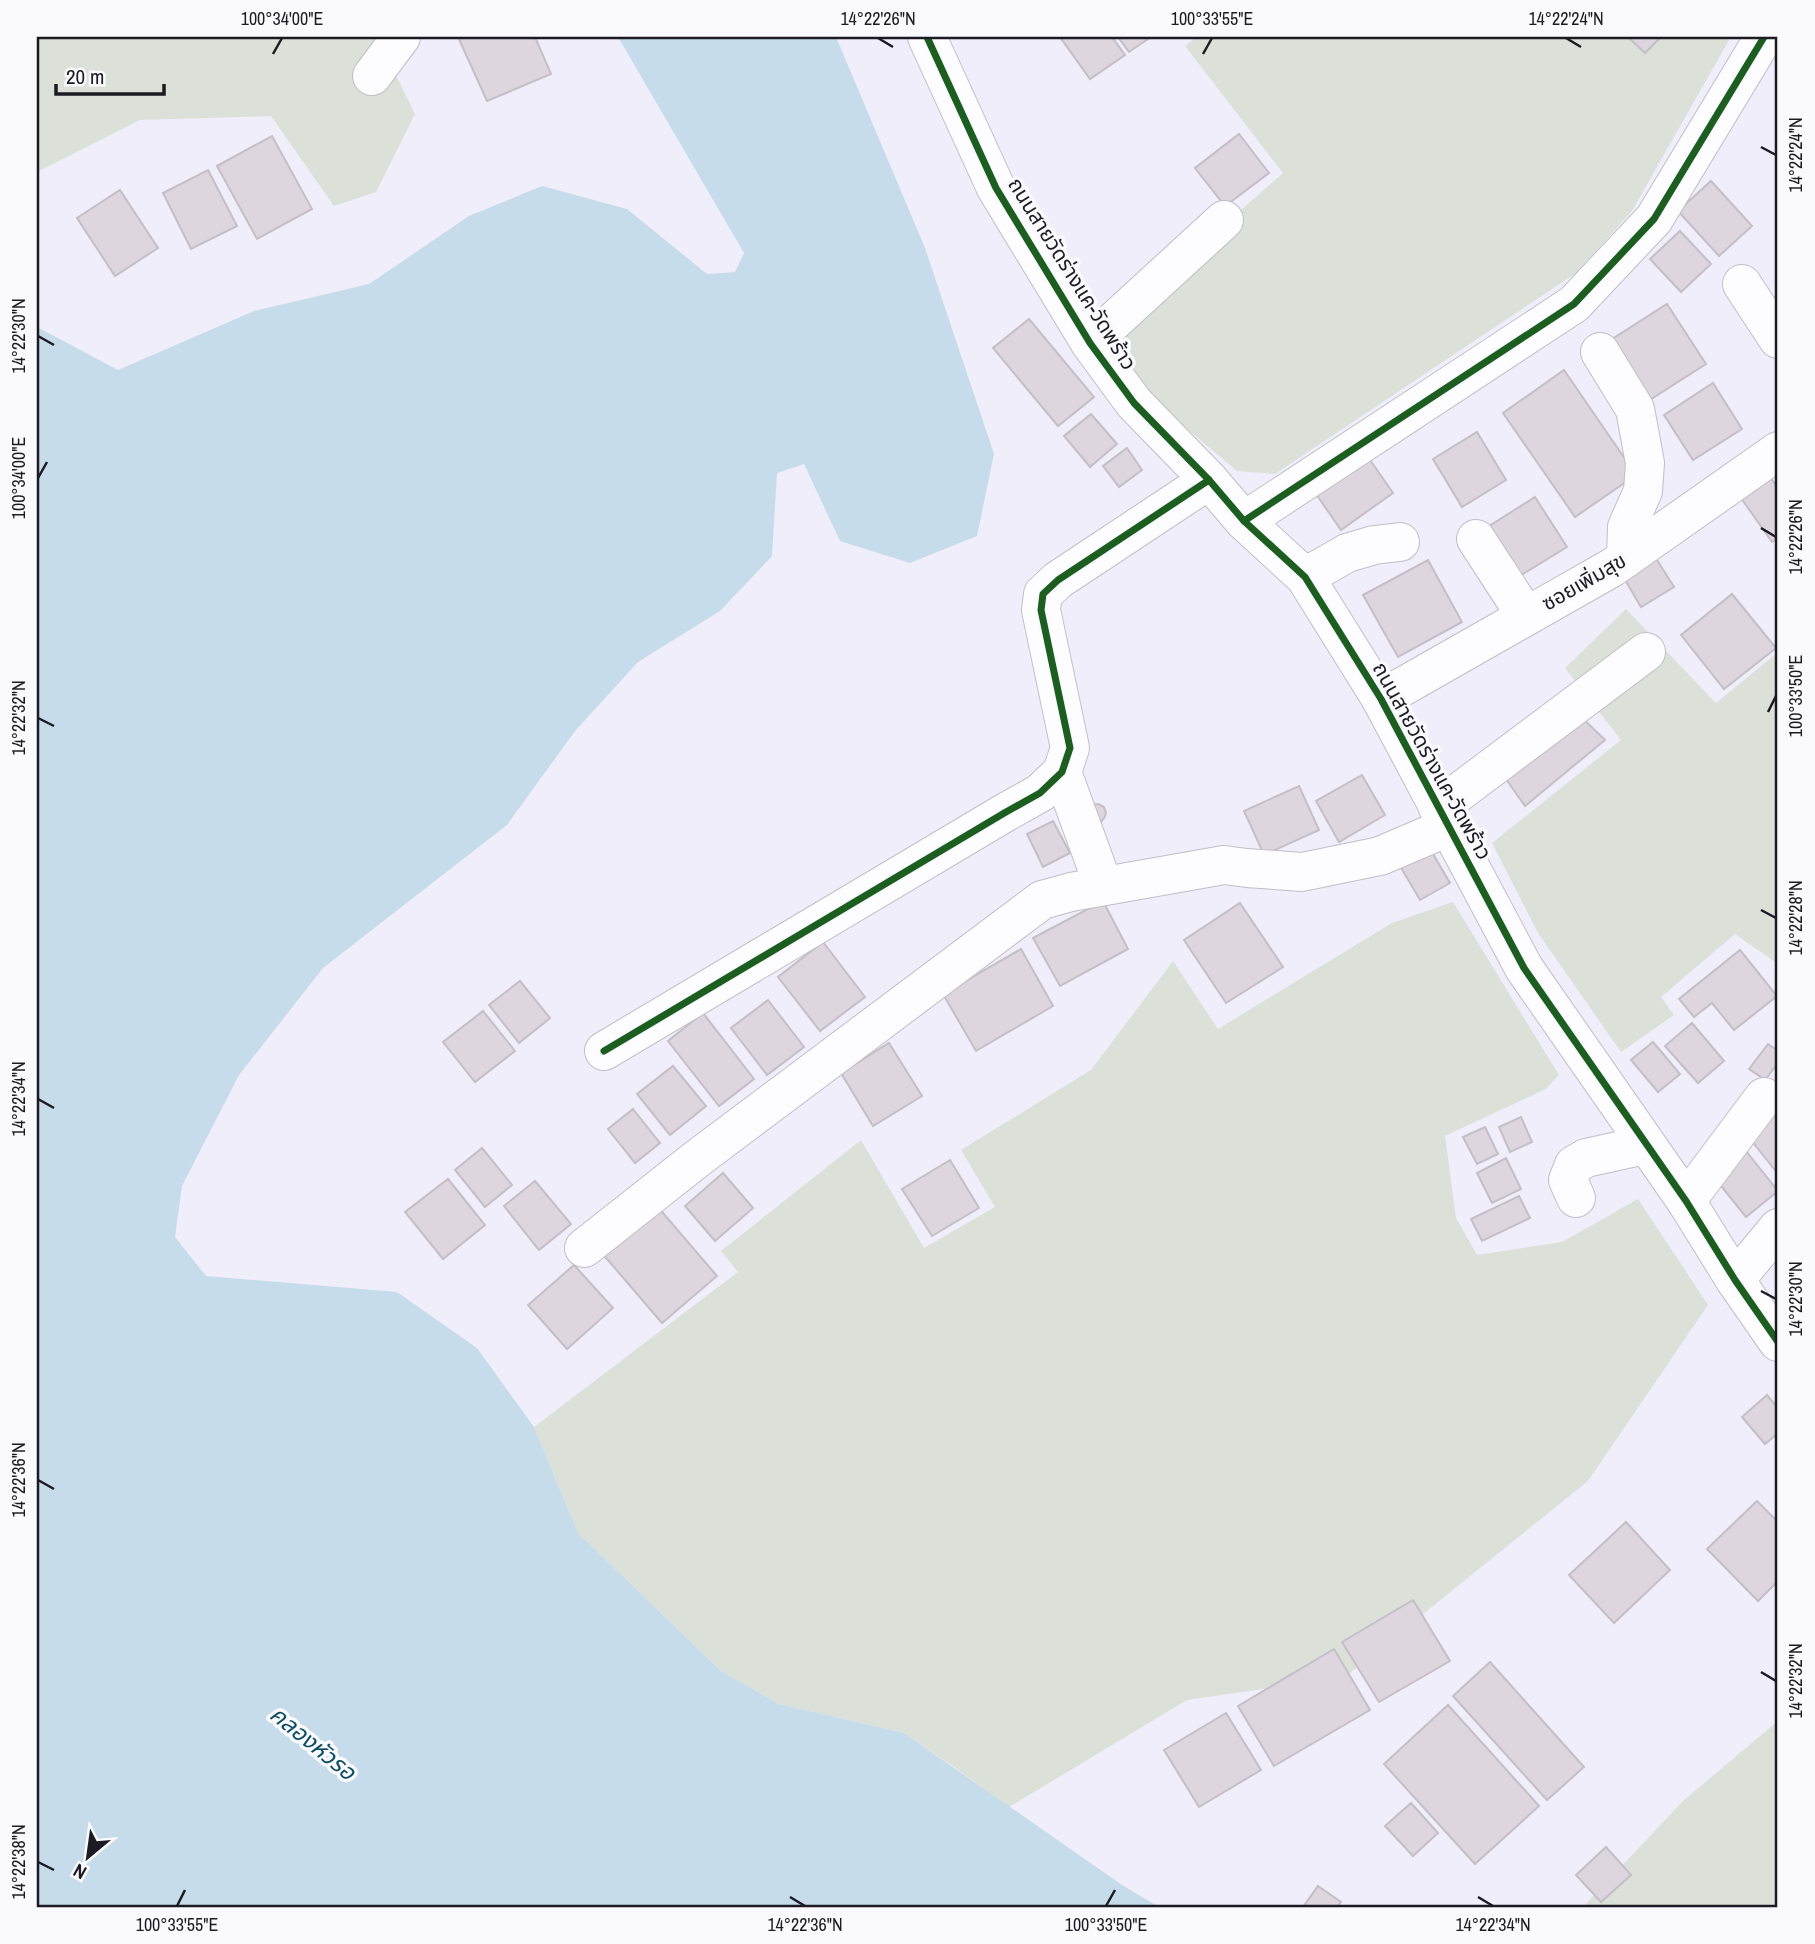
<svg xmlns="http://www.w3.org/2000/svg" width="1815" height="1944" font-family="'Archivo Narrow','Noto Sans Thai',sans-serif">
<rect width="100%" height="100%" fill="#f0eefa"/>
<g fill="#dbe1d8">
<path d="M37,37H377L415,114L376,192L334,206L271,116L140,120L37,172Z"/>
<path d="M1196,37H1725L1729,40L1632,211L1576,273L1275,474L1237,471L1140,389L1113,343L1227,222L1283,173L1185,46Z"/>
<path d="M1626,609L1716,703L1778,652V964L1735,934L1661,997L1674,1015L1621,1052L1538,933L1492,843L1621,740L1565,668Z"/>
<path d="M1453,902L1559,1075L1546,1089L1445,1136L1456,1218L1477,1255L1562,1242L1638,1199L1708,1305L1588,1481L1345,1677L1187,1700L1009,1807L957,1769L904,1733L779,1704L721,1671L578,1533L534,1427L738,1272L721,1251L861,1140L924,1248L995,1207L961,1150L1091,1070L1173,961L1218,1029L1392,923Z"/>
<path d="M1778,1721V1907H1583L1684,1800Z"/>
</g>
<path fill="#c6dceb" d="M618,37H836L925,248L994,454L977,536L910,563L840,541L804,464L777,473L772,556L720,611L638,662L575,731L507,825L323,968L239,1075L182,1186L175,1237L206,1276L397,1292L477,1348L534,1427L578,1533L721,1671L779,1704L904,1733L1122,1885L1159,1907H37V327L118,370L254,311L369,284L469,216L542,186L627,209L707,274L735,272L744,253Z"/>
<g fill="#ddd6de" stroke="#c4bfc6" stroke-width="2">
<path d="M458,37H535L551,74L487,101Z"/>
<path d="M1060,37H1112L1125,55L1090,79Z"/>
<path d="M1118,37H1147L1148,39L1129,52Z"/>
<path d="M1628,37H1661L1645,53Z"/>
<path d="M1239,134L1269,173L1225,206L1195,168Z"/>
<path d="M272,136L312,209L257,239L217,166Z"/>
<path d="M208,170L237,226L191,249L163,193Z"/>
<path d="M1711,181L1752,226L1719,256L1678,211Z"/>
<path d="M120,190L158,248L115,276L77,218Z"/>
<path d="M1680,231L1711,264L1681,292L1650,259Z"/>
<path d="M1667,304L1706,364L1648,401L1609,341Z"/>
<path d="M1029,319L1094,397L1058,426L993,348Z"/>
<path d="M1564,370L1636,475L1575,517L1503,413Z"/>
<path d="M1713,383L1742,429L1693,460L1664,415Z"/>
<path d="M1091,414L1117,444L1090,467L1064,436Z"/>
<path d="M1477,432L1506,480L1462,507L1433,459Z"/>
<path d="M1127,448L1142,470L1119,487L1103,466Z"/>
<path d="M1368,457L1393,493L1341,530L1316,494Z"/>
<path d="M1771,478L1778,489V538L1772,542L1741,498Z"/>
<path d="M1535,497L1567,547L1518,577L1486,528Z"/>
<path d="M1652,552L1674,587L1641,607L1620,571Z"/>
<path d="M1428,560L1462,622L1398,657L1363,595Z"/>
<path d="M1732,594L1776,648L1724,689L1681,635Z"/>
<path d="M1575,711L1605,740L1525,806L1501,772Z"/>
<path d="M1362,775L1385,815L1339,842L1316,801Z"/>
<path d="M1299,786L1319,830L1264,855L1244,811Z"/>
<path d="M1098,804L1104,807L1106,813L1104,818L1100,823L1092,805Z"/>
<path d="M1053,821L1070,853L1043,867L1027,834Z"/>
<path d="M1426,842L1450,883L1420,900L1396,859Z"/>
<path d="M1103,901L1128,949L1060,986L1033,938Z"/>
<path d="M1240,903L1283,967L1226,1003L1184,940Z"/>
<path d="M823,942L865,997L820,1031L778,977Z"/>
<path d="M1021,949L1053,1006L976,1051L943,994Z"/>
<path d="M1740,950L1777,996L1734,1030L1712,1003L1694,1017L1679,999Z"/>
<path d="M520,981L550,1018L519,1043L489,1005Z"/>
<path d="M768,1000L804,1047L767,1075L731,1028Z"/>
<path d="M483,1011L515,1051L475,1082L443,1042Z"/>
<path d="M703,1013L754,1079L719,1106L668,1041Z"/>
<path d="M1692,1023L1724,1061L1698,1083L1665,1046Z"/>
<path d="M1653,1042L1680,1074L1658,1092L1631,1060Z"/>
<path d="M889,1043L922,1096L873,1126L841,1073Z"/>
<path d="M1768,1044L1778,1051V1063L1765,1080L1749,1069Z"/>
<path d="M673,1066L706,1106L670,1135L637,1094Z"/>
<path d="M633,1109L660,1143L635,1163L608,1129Z"/>
<path d="M1778,1111V1174L1747,1135Z"/>
<path d="M1521,1117L1532,1142L1510,1152L1499,1127Z"/>
<path d="M1485,1127L1498,1154L1477,1164L1463,1137Z"/>
<path d="M482,1148L512,1185L485,1207L455,1170Z"/>
<path d="M1746,1151L1778,1191L1746,1217L1713,1176Z"/>
<path d="M1506,1158L1521,1189L1492,1203L1477,1173Z"/>
<path d="M950,1160L979,1208L932,1236L902,1189Z"/>
<path d="M723,1173L753,1208L715,1241L685,1206Z"/>
<path d="M448,1179L485,1225L443,1259L405,1212Z"/>
<path d="M535,1181L571,1224L539,1250L504,1206Z"/>
<path d="M1519,1196L1530,1218L1482,1241L1471,1219Z"/>
<path d="M657,1206L717,1276L662,1323L601,1252Z"/>
<path d="M574,1265L613,1308L567,1349L528,1305Z"/>
<path d="M1767,1395L1778,1408V1433L1765,1444L1742,1417Z"/>
<path d="M1757,1501L1778,1522V1581L1758,1601L1707,1549Z"/>
<path d="M1626,1522L1670,1570L1614,1623L1569,1575Z"/>
<path d="M1413,1600L1450,1661L1379,1702L1342,1642Z"/>
<path d="M1334,1649L1370,1710L1274,1766L1238,1706Z"/>
<path d="M1490,1662L1584,1767L1547,1800L1453,1696Z"/>
<path d="M1448,1705L1539,1806L1475,1864L1384,1764Z"/>
<path d="M1226,1713L1261,1770L1199,1807L1164,1750Z"/>
<path d="M1411,1803L1438,1833L1413,1856L1385,1826Z"/>
<path d="M1606,1847L1631,1875L1601,1902L1576,1875Z"/>
<path d="M1318,1886L1341,1902L1337,1907H1303Z"/>
</g>
<g fill="none" stroke-linecap="round" stroke-linejoin="round">
<defs>
<g id="minor">
<path d="M927,37L996,188L1090,343L1134,403L1209,480L1244,521L1305,577L1381,699L1524,968L1686,1201L1735,1280L1778,1342"/>
<path d="M372,76L401,37"/>
<path d="M1742,284L1778,339"/>
<path d="M1090,343L1224,220"/>
<path d="M1600,352L1635,409L1645,463L1643,491L1627,527L1626,558"/>
<path d="M1244,521L1574,304L1654,219L1764,37"/>
<path d="M1476,539L1526,616"/>
<path d="M1305,577L1347,553L1374,545L1400,542"/>
<path d="M1381,699L1613,567L1778,451"/>
<path d="M1062,772L1097,868"/>
<path d="M1438,808L1646,652"/>
<path d="M604,1051L1006,812L1040,793L1062,772L1070,748L1041,610L1043,594L1058,580L1209,480"/>
<path d="M1576,1198L1568,1180L1574,1165L1586,1158L1645,1145"/>
<path d="M1686,1201L1764,1097"/>
<path d="M584,1248L698,1158L1042,900L1071,892L1224,865L1247,868L1302,872L1380,856L1448,827"/>
<path d="M1735,1280L1778,1228"/>
</g>
</defs>
<use href="#minor" stroke="#c0bec7" stroke-width="40"/>
<use href="#minor" stroke="#fdfcfe" stroke-width="38"/>
<defs>
<g id="cycleway">
<path d="M927,37L996,188L1090,343L1134,403L1209,480L1244,521L1305,577L1381,699L1524,968L1686,1201L1735,1280L1778,1342"/>
<path d="M1244,521L1574,304L1654,219L1764,37"/>
<path d="M604,1051L1006,812L1040,793L1062,772L1070,748L1041,610L1043,594L1058,580L1209,480"/>
</g>
</defs>
<use href="#cycleway" stroke="#faf9fd" stroke-width="11"/>
<use href="#cycleway" stroke="#1b5e20" stroke-width="7"/>
</g>
<path fill="none" stroke="#1c1a22" stroke-width="2.5" d="M878,38L893,47M1566,38L1581,47M273,54L282,38M1203,54L1212,38M1761,147L1776,155M38,336L54,345M38,478L47,462M1761,528L1776,537M1768,712L1776,696M38,718L54,726M1761,910L1776,918M38,1099L54,1108M1761,1291L1776,1299M38,1480L54,1489M1761,1672L1776,1681M38,1862L54,1870M790,1897L805,1906M1478,1897L1493,1906M177,1906L185,1890M1106,1906L1115,1890"/>
<g text-anchor="middle" stroke-width="7" stroke-linejoin="round" paint-order="stroke">
<g font-size="21" fill="#1c1a22" stroke="#faf9fd">
<text transform="translate(1072 274) rotate(58)" y="7">ถนนสายวัดร่างแค-วัดพร้าว</text>
<text transform="translate(1584 582) rotate(-30)" y="7">ซอยเพิ่มสุข</text>
<text transform="translate(1432 761) rotate(61)" y="7">ถนนสายวัดร่างแค-วัดพร้าว</text>
</g>
<g font-size="23" font-style="italic" fill="#0a4d63" stroke="#faf9fd">
<text transform="translate(313 1743) rotate(39)" y="8">คลองหัวรอ</text>
</g>
</g>
<rect width="1815" height="1944" fill="none" stroke="#faf9fd" stroke-width="77"/>
<g transform="translate(88 1857) rotate(209)" stroke="#faf9fd" stroke-width="5" paint-order="stroke">
<path d="M0-5L12 26L0 18L-12 26Z" fill="#1c1a22"/>
<text y="-10" font-size="19" font-weight="bold" text-anchor="middle" fill="#1c1a22">N</text>
</g>
<path d="M56 84v10h108v-10" fill="none" stroke="#1c1a22" stroke-width="3.5"/>
<text x="66" y="84" font-size="21" fill="#1c1a22" stroke="#faf9fd" stroke-width="5" paint-order="stroke">20 m</text>
<rect x="38" y="38" width="1738" height="1868" fill="none" stroke="#1c1a22" stroke-width="2.5"/>
<g font-size="18" text-anchor="middle" fill="#1c1a22">
<text x="282" y="25">100°34'00"E</text>
<text x="878" y="25">14°22'26"N</text>
<text x="1212" y="25">100°33'55"E</text>
<text x="1566" y="25">14°22'24"N</text>
<text transform="translate(1796 155) rotate(-90)" y="6">14°22'24"N</text>
<text transform="translate(19 336) rotate(-90)" y="6">14°22'30"N</text>
<text transform="translate(19 478) rotate(-90)" y="6">100°34'00"E</text>
<text transform="translate(1796 537) rotate(-90)" y="6">14°22'26"N</text>
<text transform="translate(1796 696) rotate(-90)" y="6">100°33'50"E</text>
<text transform="translate(19 718) rotate(-90)" y="6">14°22'32"N</text>
<text transform="translate(1796 918) rotate(-90)" y="6">14°22'28"N</text>
<text transform="translate(19 1099) rotate(-90)" y="6">14°22'34"N</text>
<text transform="translate(1796 1299) rotate(-90)" y="6">14°22'30"N</text>
<text transform="translate(19 1480) rotate(-90)" y="6">14°22'36"N</text>
<text transform="translate(1796 1681) rotate(-90)" y="6">14°22'32"N</text>
<text transform="translate(19 1862) rotate(-90)" y="6">14°22'38"N</text>
<text x="177" y="1931">100°33'55"E</text>
<text x="805" y="1931">14°22'36"N</text>
<text x="1106" y="1931">100°33'50"E</text>
<text x="1493" y="1931">14°22'34"N</text>
</g>
</svg>
